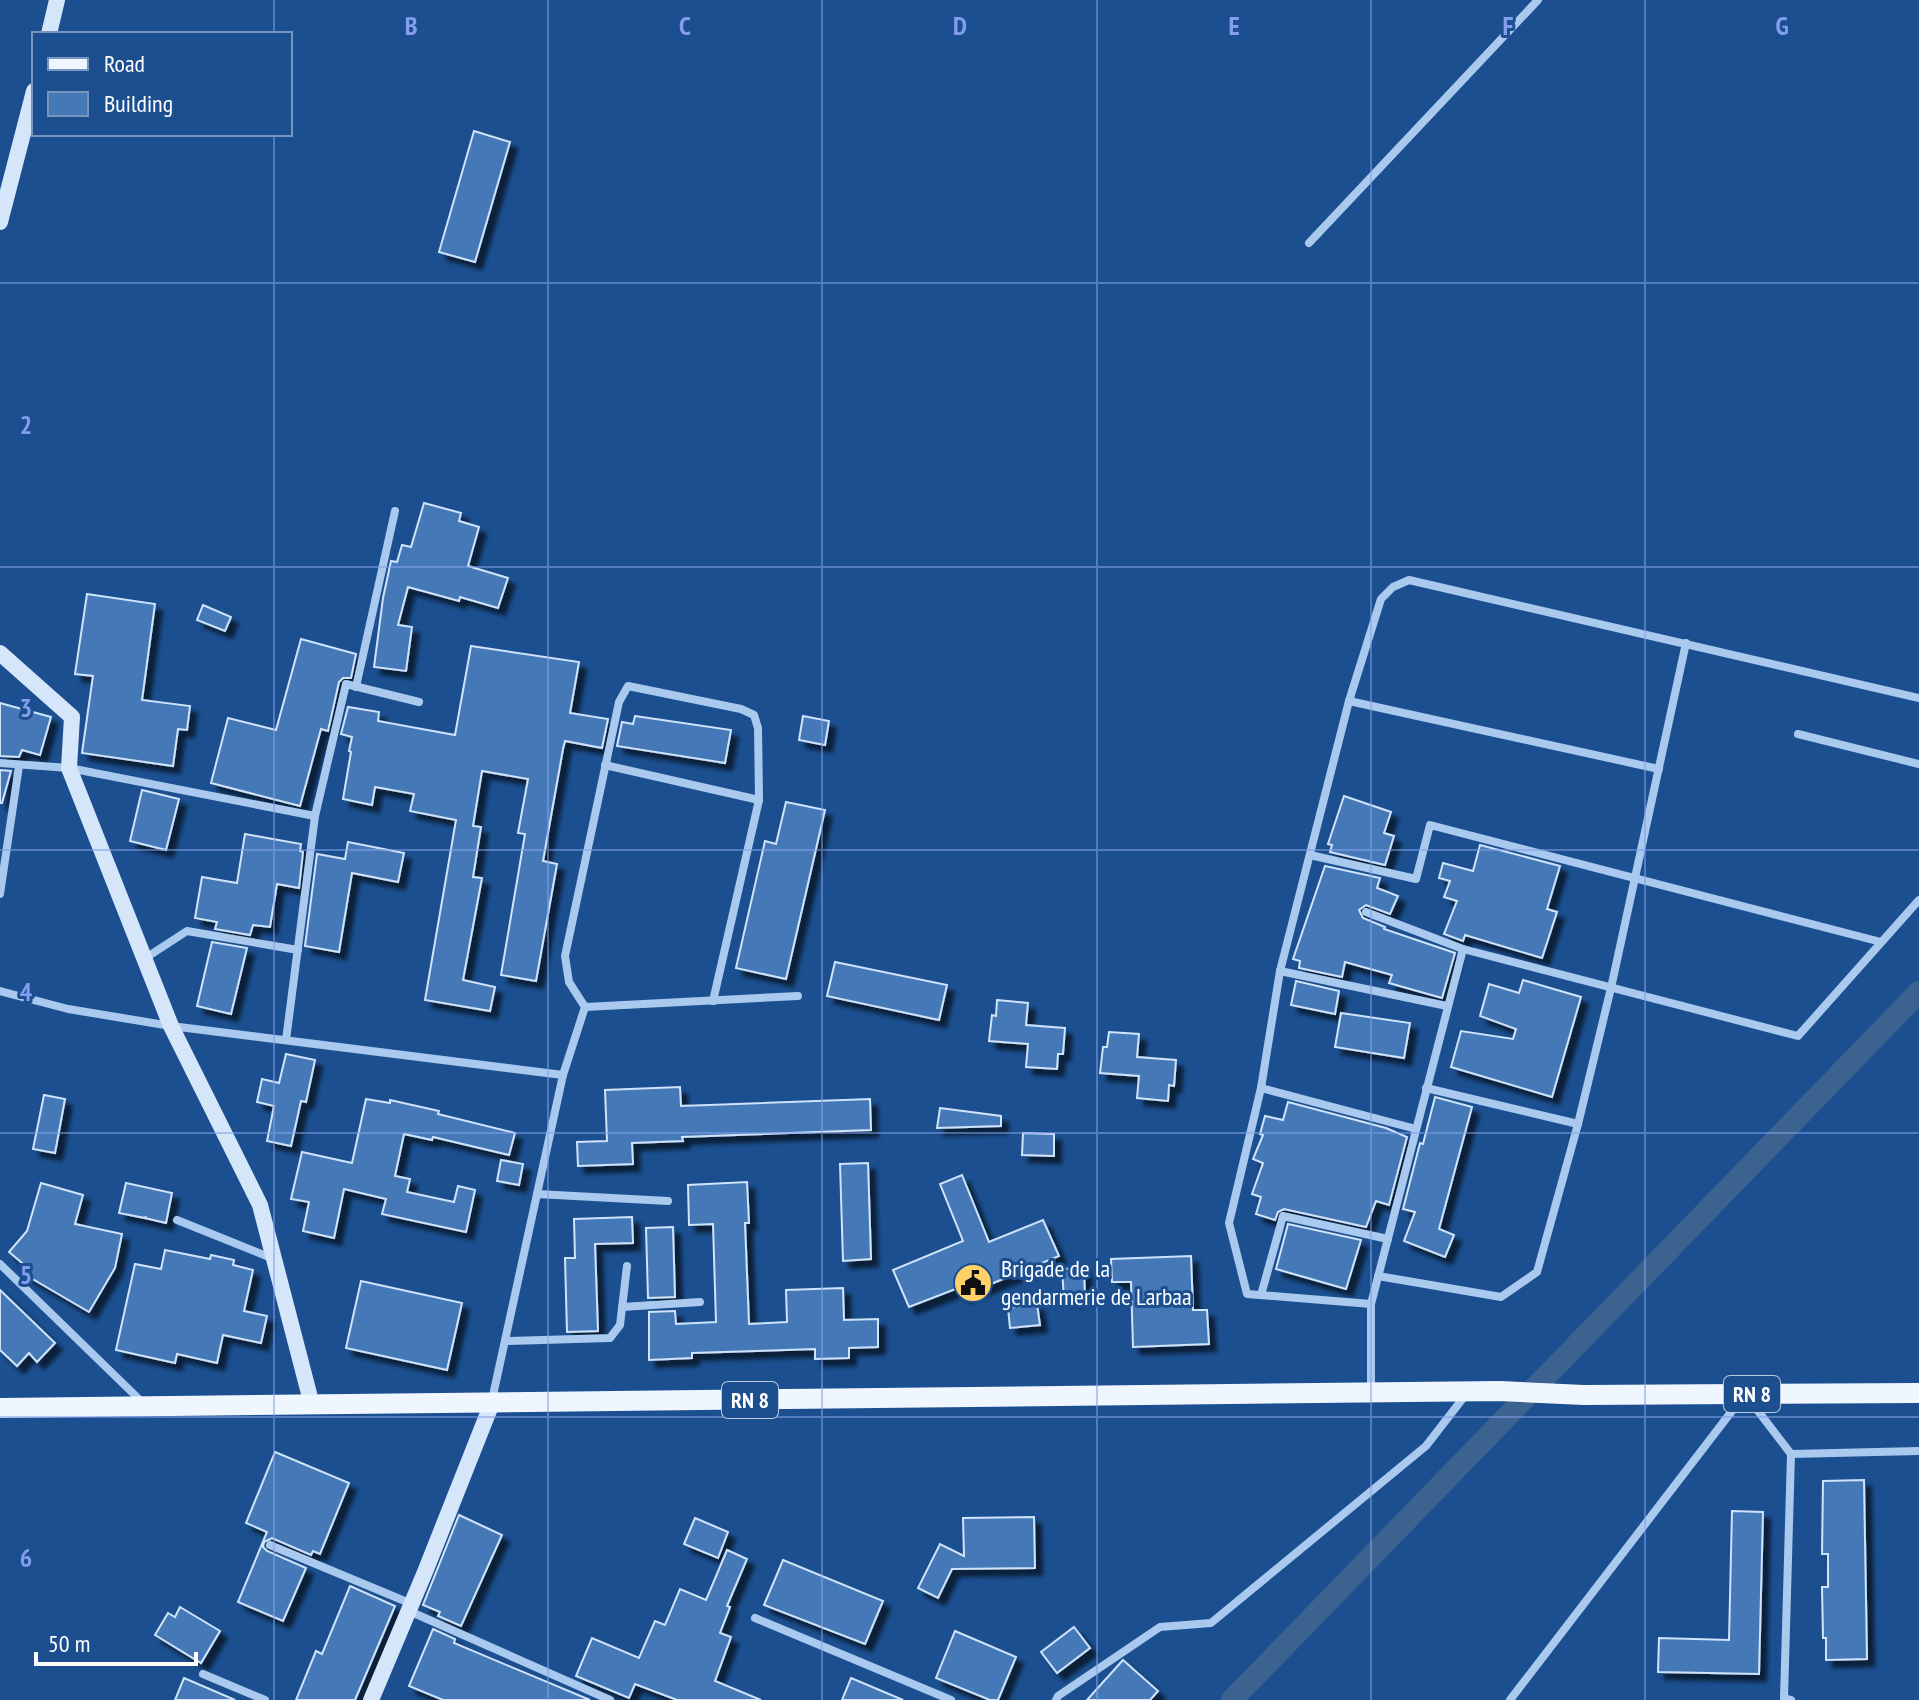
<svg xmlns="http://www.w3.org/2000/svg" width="1919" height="1700" font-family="'PT Sans Narrow',sans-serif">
<defs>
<filter id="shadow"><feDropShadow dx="7" dy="7" stdDeviation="2" flood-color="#0009"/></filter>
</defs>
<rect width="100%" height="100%" fill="#1b4f8f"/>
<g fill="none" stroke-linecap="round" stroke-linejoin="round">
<path stroke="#3c6290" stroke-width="22" d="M1232,1700L1919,992"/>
</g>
<g fill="#4478b7" stroke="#cfe3fa" stroke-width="2" filter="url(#shadow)">
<path d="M474,131L510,142L475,262L439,252Z"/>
<path d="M424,503L461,513L459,521L479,527L468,566L508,578L498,608L460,597L459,601L408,587L398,625L412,627L406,671L374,667L383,598L391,561L397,562L402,545L411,547Z"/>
<path d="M87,594L155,604L142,700L190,706L187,730L178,729L173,766L82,753L93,676L75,674Z"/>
<path d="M203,605L231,617L225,631L197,620Z"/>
<path d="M301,639L356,654L351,678H343L339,682L328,731L321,729L300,806L211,783L228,718L276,730Z"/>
<path d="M471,646L579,662L570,713L608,719L602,748L565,741L563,749L543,861L557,864L536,981L501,975L525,834L518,833L528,779L482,771L473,826L481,827L473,877L482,878L463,980L495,987L490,1011L425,1000L456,820L410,811L414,794L375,787L372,805L343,799L351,752L349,751L352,737L341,734L348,707L379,712L378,721L455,735Z"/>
<path d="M0,703L51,717L40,755L22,750L19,757L0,756Z"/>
<path d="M635,716L731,730L725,763L617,746L622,722L633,724Z"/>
<path d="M803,716L829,721L825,745L799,740Z"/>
<path d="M0,770L11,771L2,803H0Z"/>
<path d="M142,790L179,799L166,850L130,841Z"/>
<path d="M1344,796L1391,812L1384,833L1394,836L1385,865L1330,852L1332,845L1328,844Z"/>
<path d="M786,802L825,810L786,979L736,968L765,841L776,844Z"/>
<path d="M245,834L301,844L300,851L303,852L299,888L277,884L270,927L253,925L250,935L215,929L217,922L195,918L202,877L237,883Z"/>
<path d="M348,842L404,853L398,882L352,873L339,952L305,946L317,854L345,859Z"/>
<path d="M1480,845L1560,866L1547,909L1557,912L1542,958L1465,935L1463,941L1444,934L1457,901L1444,897L1450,881L1439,878L1443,863L1473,871Z"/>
<path d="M1325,866L1380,878L1377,888L1398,896L1390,914L1366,905L1359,910L1363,918L1385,927L1384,929L1455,953L1442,998L1389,983L1392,975L1345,962L1342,977L1299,968L1300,961L1293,959Z"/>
<path d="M212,942L247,948L231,1014L197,1006Z"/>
<path d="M835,962L947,985L939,1020L827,996Z"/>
<path d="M1523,980L1581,997L1552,1097L1451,1067L1461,1031L1513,1039L1516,1029L1480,1016L1489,984L1519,993Z"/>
<path d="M1296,981L1339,991L1335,1014L1291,1005Z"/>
<path d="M997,1000L1028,1003L1026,1025L1065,1028L1063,1054H1058L1057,1069L1026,1067L1028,1044L989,1041L992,1015L996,1016Z"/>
<path d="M1341,1013L1410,1023L1404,1058L1335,1047Z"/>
<path d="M1109,1032L1139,1034L1137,1057L1176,1060L1174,1086L1169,1085L1168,1101L1137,1098L1139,1076L1100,1073L1103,1047H1107Z"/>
<path d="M286,1054L315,1060L306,1102L301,1101L291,1146L267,1141L274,1106L257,1102L262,1079L279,1083Z"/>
<path d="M680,1087L681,1106L870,1099L871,1130L682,1137L683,1141L632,1143L633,1164L578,1166L577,1142L607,1141L605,1090Z"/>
<path d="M44,1095L65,1099L55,1153L33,1149Z"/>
<path d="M1435,1097L1472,1107L1439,1229L1454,1235L1445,1257L1404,1241L1415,1212L1403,1209L1420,1143L1423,1144Z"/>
<path d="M366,1099L390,1103V1100L439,1111L438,1114L515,1133L509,1155L433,1137L432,1140L404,1134L395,1176L410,1179L407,1192L454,1202L458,1186L475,1190L466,1232L382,1214L386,1199L344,1189L334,1238L303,1231L309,1202L291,1199L302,1152L352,1163Z"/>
<path d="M1288,1102L1386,1128L1407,1137L1389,1205L1376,1201L1366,1227L1284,1209L1278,1212L1275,1220L1256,1214L1261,1197L1252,1194L1263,1163L1253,1159L1263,1135L1260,1134L1265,1116L1283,1120Z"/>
<path d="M940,1108L1001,1116V1126L937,1128Z"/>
<path d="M1023,1133L1054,1134V1156L1022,1155Z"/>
<path d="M501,1160L523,1164L519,1185L497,1181Z"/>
<path d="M868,1163L871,1259L843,1261L840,1164Z"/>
<path d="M962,1175L989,1242L1043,1220L1059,1256L962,1296L958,1288L909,1307L893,1270L963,1241L940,1184Z"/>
<path d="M747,1182L749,1223H745L749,1324L787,1322L786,1290L843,1288L844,1320L878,1319V1347L849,1348V1358L815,1359V1349L692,1353V1358L649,1360V1312L675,1311L676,1324L716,1322L713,1224L689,1225L688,1185Z"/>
<path d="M41,1183L83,1195L75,1224L122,1234L115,1268L89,1312L24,1274L28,1268L9,1252L27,1231Z"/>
<path d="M126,1183L172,1193L166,1223L145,1218L146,1216L145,1218L119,1213Z"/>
<path d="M632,1217L633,1243L595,1244L598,1331L567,1332L565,1258H575L574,1219Z"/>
<path d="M1288,1224L1361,1240L1346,1289L1276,1269Z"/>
<path d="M673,1227L675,1297L648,1298L646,1228Z"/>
<path d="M165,1250L210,1259L211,1255L234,1260L233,1265L253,1270L244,1311L267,1316L261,1343L223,1335L217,1363L177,1354L175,1363L116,1350L135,1264L161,1269Z"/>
<path d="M1191,1256L1193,1310H1207L1209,1344L1133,1347L1131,1282H1112L1111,1259Z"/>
<path d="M1084,1268L1085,1298L1064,1299L1062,1269Z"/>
<path d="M361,1281L462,1303L447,1370L346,1348Z"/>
<path d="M0,1290L55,1343L37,1362L29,1353L17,1366L0,1350Z"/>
<path d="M1037,1304L1040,1325L1010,1328L1008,1308Z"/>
<path d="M275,1452L349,1483L320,1554L313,1551L311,1555L272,1538L264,1542L263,1547L267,1551L306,1568L283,1621L238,1602L267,1532L246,1523Z"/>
<path d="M1864,1480L1867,1659L1826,1660V1638H1823L1822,1587H1828V1554H1822L1823,1481Z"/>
<path d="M1732,1511L1763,1512L1759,1674L1658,1672L1659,1638L1729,1640Z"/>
<path d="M459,1515L502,1535L461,1626L438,1616L440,1612L423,1605Z"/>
<path d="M1034,1517L1035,1568L952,1569L938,1598L918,1588L940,1544L964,1556L963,1518Z"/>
<path d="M695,1518L728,1532L718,1558L684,1544Z"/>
<path d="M727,1550L747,1559L727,1606L730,1607L720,1633L731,1637L715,1681L761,1700H677L635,1684L629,1698L576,1676L592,1638L639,1658L655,1621L665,1625L680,1589L706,1600Z"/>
<path d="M783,1560L883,1601L865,1644L764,1605Z"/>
<path d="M350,1586L395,1606L355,1700H296L316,1651L322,1654Z"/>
<path d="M180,1607L220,1631L201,1663L155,1635L168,1613L175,1617Z"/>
<path d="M1074,1627L1090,1648L1057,1673L1041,1652Z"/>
<path d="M433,1629L455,1639L454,1643L590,1700H443L409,1686Z"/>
<path d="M955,1631L1016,1657L998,1700H990L936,1678Z"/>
<path d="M1123,1660L1158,1691L1150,1700H1087Z"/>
<path d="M184,1678L235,1700H175Z"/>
<path d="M851,1678L903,1700H842Z"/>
</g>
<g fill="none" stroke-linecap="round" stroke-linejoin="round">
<g stroke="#a9c9ee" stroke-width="8">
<path d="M1309,243L1538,0"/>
<path d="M356,687L395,511"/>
<path d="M1349,701L1659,769"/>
<path d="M1798,734L1919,764"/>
<path d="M0,763L69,768L315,816"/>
<path d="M605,765L759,800"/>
<path d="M1310,855L1416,879L1430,825L1881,942"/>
<path d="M0,894L19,766"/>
<path d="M1366,912L1463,949L1798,1036L1919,900"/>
<path d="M144,959L187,931L298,950"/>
<path d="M1280,971L1447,1006"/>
<path d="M0,991L68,1009L171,1026L563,1075L492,1400"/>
<path d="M585,1007L798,996"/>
<path d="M286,1040L315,816L346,684L419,702"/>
<path d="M563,1075L585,1007L569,982L565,956L619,702L628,686L741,709L754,715L758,728L759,800L713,1001"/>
<path d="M1261,1088L1416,1129"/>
<path d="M1426,1088L1578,1124"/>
<path d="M537,1194L668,1201"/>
<path d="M177,1220L274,1259"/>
<path d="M0,1264L143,1403"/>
<path d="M1378,1276L1501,1297L1537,1272L1578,1124L1611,988L1686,643"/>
<path d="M1261,1295L1283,1216L1388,1239"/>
<path d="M1371,1304L1247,1294L1229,1223L1261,1088L1280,971L1349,701L1381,599L1393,587L1409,580L1919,698"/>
<path d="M622,1307L700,1302"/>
<path d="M505,1341L610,1338L620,1325L627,1266"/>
<path d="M1371,1392V1304L1463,949"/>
<path d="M270,1545L412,1604"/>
<path d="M409,1611L610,1700"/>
<path d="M755,1618L951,1700"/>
<path d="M203,1674L265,1700"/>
<path d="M1056,1700L1058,1696L1160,1627L1211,1623L1426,1446L1467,1393"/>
<path d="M1510,1700L1745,1394L1791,1454"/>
<path d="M1791,1700L1784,1698L1791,1454L1919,1451"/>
</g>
<g stroke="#d6e6fa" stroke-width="16">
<path d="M49,34L57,0"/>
<path d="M0,222L34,91"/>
<path d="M0,653L72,717L69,768L171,1026L260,1205L312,1405"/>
<path d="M371,1700L425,1572L492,1403"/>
</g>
<path stroke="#f0f6ff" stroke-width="20" d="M0,1408L1500,1391L1584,1395L1919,1393"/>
</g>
<path fill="none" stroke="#839eea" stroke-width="2" stroke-opacity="0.55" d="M274,0V34M548,0V1700M822,0V1700M1097,0V1700M1371,0V1700M1645,0V1700M274,134V1700M0,283H1919M0,567H1919M0,850H1919M0,1133H1919M0,1417H1919"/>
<defs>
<symbol id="civic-disc" viewBox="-11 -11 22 22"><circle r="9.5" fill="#ffd166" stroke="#1b4f8f"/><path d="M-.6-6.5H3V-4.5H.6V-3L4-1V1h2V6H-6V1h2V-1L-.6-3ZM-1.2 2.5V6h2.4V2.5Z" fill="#111"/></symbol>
</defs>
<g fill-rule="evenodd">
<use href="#civic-disc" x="951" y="1261" width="44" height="44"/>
</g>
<g text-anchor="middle" stroke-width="6" stroke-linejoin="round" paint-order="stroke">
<g fill="#1b4f8f" stroke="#bbcadd" stroke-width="2">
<rect x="1724" y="1376" width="56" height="36" rx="6"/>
<rect x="722" y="1382" width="56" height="36" rx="6"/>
</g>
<g font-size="22" font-weight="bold" fill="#fff">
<text x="1752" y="1402">RN 8</text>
<text x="750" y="1408">RN 8</text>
</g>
<g font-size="24" fill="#fff" stroke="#1b4f8f" text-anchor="start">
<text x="1001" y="1277">Brigade de la<tspan x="1001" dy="28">gendarmerie de Larbaa</tspan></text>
</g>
</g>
<g font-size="26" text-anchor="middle" font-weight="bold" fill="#839eea" stroke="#1b4f8f" stroke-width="6" stroke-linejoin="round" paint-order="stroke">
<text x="411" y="35">B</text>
<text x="685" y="35">C</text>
<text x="960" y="35">D</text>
<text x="1234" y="35">E</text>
<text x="1508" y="35">F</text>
<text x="1782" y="35">G</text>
<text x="26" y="434">2</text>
<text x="26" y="717">3</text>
<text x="26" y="1001">4</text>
<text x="26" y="1284">5</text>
<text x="26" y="1567">6</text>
</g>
<rect x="32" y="32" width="260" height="104" fill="#1b4f8f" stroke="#7695bc" stroke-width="2"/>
<rect x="48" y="58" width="40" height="12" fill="#f0f6ff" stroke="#7695bc" stroke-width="2"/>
<text x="104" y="72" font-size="24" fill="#ffffff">Road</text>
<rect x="48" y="92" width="40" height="24" fill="#4478b7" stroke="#7695bc" stroke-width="2"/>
<text x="104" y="112" font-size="24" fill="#ffffff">Building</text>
<path d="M36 1652v12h160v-12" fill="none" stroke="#ffffff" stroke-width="4"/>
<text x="48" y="1652" font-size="24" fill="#ffffff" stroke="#1b4f8f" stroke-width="6" paint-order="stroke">50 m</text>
</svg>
